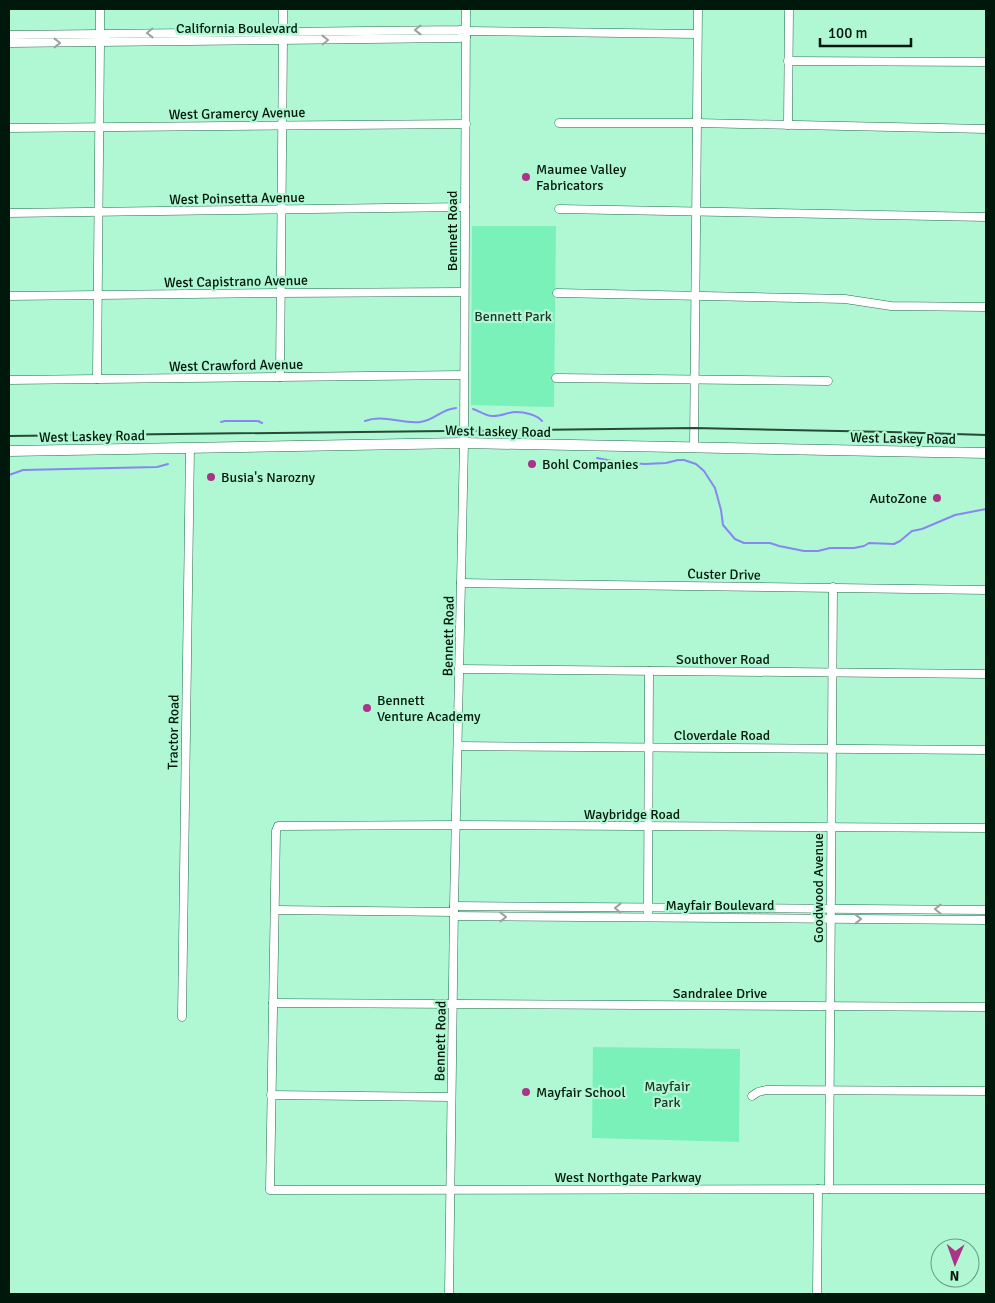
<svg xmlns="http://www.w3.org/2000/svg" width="995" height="1303" font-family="Signika,sans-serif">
<rect width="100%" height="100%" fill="#aff8d3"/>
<g fill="#7bf1ba">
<path d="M472,226H556L554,407L471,405Z"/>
<path d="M593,1047L740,1049L739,1142L592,1138Z"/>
</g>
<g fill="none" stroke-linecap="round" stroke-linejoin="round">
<g stroke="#8887f1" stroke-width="2">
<path d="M473,409C479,411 486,416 492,416C500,417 508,412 516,412C525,412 537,415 542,421"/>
<path d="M365,421C382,414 401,424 420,422C434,421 441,409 456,408"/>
<path d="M221,422L225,421H258L262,423"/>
<path d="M549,433L551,437"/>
<path d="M597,458L617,462L645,464L666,463L678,460H684L696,464L704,471L715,488L721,510L723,525L735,539L744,543H770L779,546L804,551H818L830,548H854L864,546L869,543L894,544L900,541L912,531L922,529L955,515L986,509"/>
<path d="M9,475L23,470L157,467L168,464"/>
</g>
<defs>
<g id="minor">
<path d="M466,31L697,34"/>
<path d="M9,35L459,30L466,29"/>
<path d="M9,43L459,38L466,37"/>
<path d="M788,61L986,62"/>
<path d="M559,123H697L986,129"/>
<path d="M788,125L789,9"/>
<path d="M9,128L466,124"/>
<path d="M559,209L986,217"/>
<path d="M9,213L465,207"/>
<path d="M557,293L845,299L891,306L986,307"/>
<path d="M9,296L281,293L464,292"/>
<path d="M280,377L283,41L279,37L278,34L283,32V9"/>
<path d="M556,378L828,381"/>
<path d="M97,379L100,43L105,39V36L100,33V9"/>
<path d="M9,380L464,375"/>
<path d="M694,448L698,9"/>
<path d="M461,583L986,590"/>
<path d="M459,669L986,674"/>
<path d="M458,746L986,750"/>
<path d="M986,828L456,825L278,826L276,831L270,1190L986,1189"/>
<path d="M454,906L986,910"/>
<path d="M275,910L454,912"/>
<path d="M648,912L649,671"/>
<path d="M454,916L986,920"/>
<path d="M273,1003L986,1007"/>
<path d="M182,1017L190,448"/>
<path d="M271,1095L451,1097"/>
<path d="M752,1096L758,1092L766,1090L986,1091"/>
<path d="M829,1189L833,587"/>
<path d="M449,1294L454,906L464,443L466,9"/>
<path d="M817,1294L818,1189"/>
</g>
<path id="major" d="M9,451L464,443L986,453"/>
</defs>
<use href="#minor" stroke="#246d4e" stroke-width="9"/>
<use href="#major" stroke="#246d4e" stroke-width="11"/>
<use href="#minor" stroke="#fff" stroke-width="8"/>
<use href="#major" stroke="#fff" stroke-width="10"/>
<path stroke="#274937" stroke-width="2" d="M9,436L694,428L890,432L986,435"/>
</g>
<defs><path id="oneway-chevron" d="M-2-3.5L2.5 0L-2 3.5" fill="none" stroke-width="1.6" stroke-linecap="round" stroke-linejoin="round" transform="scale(1.25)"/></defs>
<g stroke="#99a29d">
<use href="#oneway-chevron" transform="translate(418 30) rotate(179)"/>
<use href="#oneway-chevron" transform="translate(150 33) rotate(179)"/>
<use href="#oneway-chevron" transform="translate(325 40) rotate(-1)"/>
<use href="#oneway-chevron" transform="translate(57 43)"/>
<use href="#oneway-chevron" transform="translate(618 908) rotate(-179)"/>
<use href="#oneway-chevron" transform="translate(938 909) rotate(-179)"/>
<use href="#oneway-chevron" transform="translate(503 917)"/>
<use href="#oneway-chevron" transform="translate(858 919)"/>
</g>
<g fill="#ab3388" stroke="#aff8d3" stroke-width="2">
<circle cx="526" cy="177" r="5"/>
<circle cx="532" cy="464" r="5"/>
<circle cx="211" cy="477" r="5"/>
<circle cx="937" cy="498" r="5"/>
<circle cx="367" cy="708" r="5"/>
<circle cx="526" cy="1092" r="5"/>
</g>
<g text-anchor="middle" stroke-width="4.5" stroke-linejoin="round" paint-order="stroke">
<g font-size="14" fill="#00170b" stroke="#aff8d3">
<text x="237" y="33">California Boulevard</text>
<text transform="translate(237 113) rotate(-1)" y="5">West Gramercy Avenue</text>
<text transform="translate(237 198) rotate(-1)" y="5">West Poinsetta Avenue</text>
<text transform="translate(452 231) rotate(-90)" y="5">Bennett Road</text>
<text transform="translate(236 281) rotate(-1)" y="5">West Capistrano Avenue</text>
<text transform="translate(236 365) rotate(-1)" y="5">West Crawford Avenue</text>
<text transform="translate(498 431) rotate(1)" y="5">West Laskey Road</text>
<text transform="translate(92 436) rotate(-1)" y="5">West Laskey Road</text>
<text transform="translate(903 438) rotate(1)" y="5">West Laskey Road</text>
<text transform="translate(724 574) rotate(1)" y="5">Custer Drive</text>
<text transform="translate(448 636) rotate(-89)" y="5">Bennett Road</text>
<text x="723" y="664">Southover Road</text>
<text transform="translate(173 732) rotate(-89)" y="5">Tractor Road</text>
<text x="722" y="740">Cloverdale Road</text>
<text x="632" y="819">Waybridge Road</text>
<text transform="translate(818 888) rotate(-90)" y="5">Goodwood Avenue</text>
<text x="720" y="910">Mayfair Boulevard</text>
<text x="720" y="998">Sandralee Drive</text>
<text transform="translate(440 1041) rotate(-89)" y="5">Bennett Road</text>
<text x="628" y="1182">West Northgate Parkway</text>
</g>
<g font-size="14" fill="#00170b" stroke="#aff8d3" text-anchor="start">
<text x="536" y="174">Maumee Valley<tspan x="536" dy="16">Fabricators</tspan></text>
<text x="542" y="469">Bohl Companies</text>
<text x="221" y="482">Busia's Narozny</text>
<text x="927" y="503" text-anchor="end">AutoZone</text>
<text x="377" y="705">Bennett<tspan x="377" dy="16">Venture Academy</tspan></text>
<text x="536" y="1097">Mayfair School</text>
</g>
<g font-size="14" fill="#1d3429" stroke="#aff8d3">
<text x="513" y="321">Bennett Park</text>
<text x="667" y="1091">Mayfair<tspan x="667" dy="16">Park</tspan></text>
</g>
</g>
<rect width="995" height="1303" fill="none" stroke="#00170b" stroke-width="20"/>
<g transform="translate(955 1263) rotate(182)"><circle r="24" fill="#aff8d3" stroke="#699e83"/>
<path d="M0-4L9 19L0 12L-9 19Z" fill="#ab3388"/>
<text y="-8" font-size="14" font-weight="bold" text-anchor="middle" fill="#00170b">N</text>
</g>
<path d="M820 38v8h91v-8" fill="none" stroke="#00170b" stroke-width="2.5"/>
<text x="828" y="38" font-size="15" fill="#00170b" stroke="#aff8d3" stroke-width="4" paint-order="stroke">100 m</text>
</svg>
